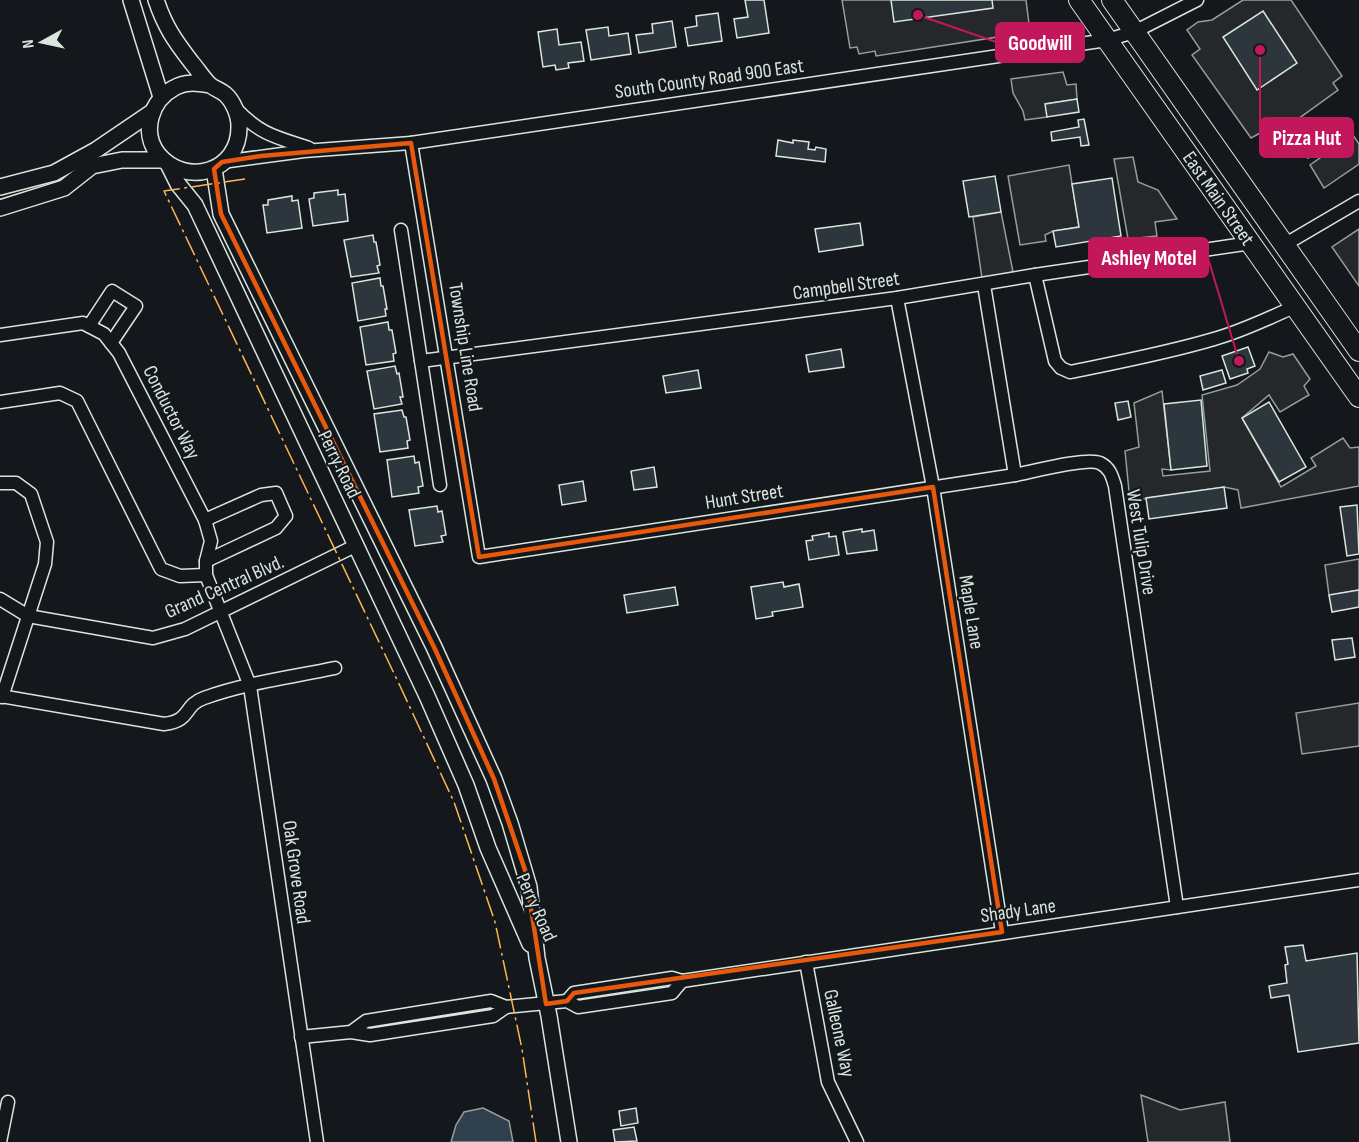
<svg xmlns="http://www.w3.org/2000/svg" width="1359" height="1142" font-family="'Sofia Sans Condensed',sans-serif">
<rect width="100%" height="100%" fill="#14181c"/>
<g fill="#24282b" stroke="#939e99" stroke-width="1.5">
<path d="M842,0H1026L1030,32L876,56L875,51L859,54L857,47L850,48Z"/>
<path d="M1243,0H1291L1342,76L1333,83L1338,90L1269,140L1262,132L1251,138L1192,55L1200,49L1187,30L1198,22L1212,20Z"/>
<path d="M1063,72L1067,85L1076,84L1077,99L1046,104L1047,117L1025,120L1023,111L1013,93L1011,79Z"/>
<path d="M1353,135L1359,144V164L1324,188L1310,165Z"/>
<path d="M1133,157L1138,182L1158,190L1177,219L1155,222L1157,236L1128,239L1114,159Z"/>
<path d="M1069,165L1079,227L1053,231L1045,235L1046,241L1020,245L1008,176Z"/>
<path d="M1001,212L1013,272L982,278L973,217Z"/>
<path d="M1359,229V286L1332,247Z"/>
<path d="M1269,352L1283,357L1293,354L1310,379L1304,386L1309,395L1280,412L1269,395L1242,418L1281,487L1316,466L1311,458L1343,438L1350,448L1359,447V486L1241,508L1238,490L1224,487L1130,501L1125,451L1139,447L1134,403L1162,391L1171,470L1162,469L1163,476L1210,471L1202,395L1237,385L1260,369Z"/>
<path d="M1359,559V590L1329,595L1325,565Z"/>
<path d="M1359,703V746L1302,754L1296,713Z"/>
<path d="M1141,1095L1180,1110L1225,1102L1230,1142H1148Z"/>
</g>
<path fill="#2f3f4d" stroke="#939e99" stroke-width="1.5" d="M483,1108L509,1121L513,1142H451L456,1125L464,1112Z"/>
<g fill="#2c363c" stroke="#d8e6dc" stroke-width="1.5">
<path d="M745,0H764L769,33L737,38L734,19L748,17Z"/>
<path d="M891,0H992L993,8L894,22Z"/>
<path d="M1263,11L1297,63L1257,90L1223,37Z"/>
<path d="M718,13L722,41L688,46L685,28L697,26L696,16Z"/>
<path d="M672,21L676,47L639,53L636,35L653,33L652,24Z"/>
<path d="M608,27L609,36L628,33L631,54L591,60L586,30Z"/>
<path d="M557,29L559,45L581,42L584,61L568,63L569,68L556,70L555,65L543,67L538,32Z"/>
<path d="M1077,99L1079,112L1047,117L1045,104Z"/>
<path d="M1084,119L1089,145L1081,146L1080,137L1052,141L1051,132L1079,127L1078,120Z"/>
<path d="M1323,121L1329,130L1335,125L1341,134L1308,158L1295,140Z"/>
<path d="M778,140L793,143V140L809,142L808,149L815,150L816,147L826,149L825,162L776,156Z"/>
<path d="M995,176L1001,212L969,217L963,181Z"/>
<path d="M1112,178L1121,236L1056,247L1053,231L1079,227L1072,184Z"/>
<path d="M338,190V195L345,194L348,221L313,226L309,199L314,198V193Z"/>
<path d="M292,196V201L298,200L302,228L267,233L263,205H268V200Z"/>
<path d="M860,223L863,245L819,252L815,229Z"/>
<path d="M373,235L374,242H376L380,265L377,266L379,273L351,277L344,240Z"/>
<path d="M380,278L381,286H383L387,309H385L386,316L358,321L352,283Z"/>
<path d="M388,322L389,330H392L396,353L393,354L394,361L366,365L360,327Z"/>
<path d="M1248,347L1255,366L1247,369L1248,373L1230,379L1222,356Z"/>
<path d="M841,349L844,367L809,372L806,355Z"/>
<path d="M395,366L397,374L399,373L403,397H400L402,404L374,409L367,371Z"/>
<path d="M698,370L701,388L666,393L663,376Z"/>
<path d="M1222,370L1226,383L1203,390L1200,376Z"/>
<path d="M1201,400L1207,466L1171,470L1164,404Z"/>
<path d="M1128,401L1131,417L1118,420L1115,403Z"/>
<path d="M1269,402L1306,467L1279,482L1242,418Z"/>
<path d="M402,410L404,417H406L410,440L407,441L408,448L380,452L374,414Z"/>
<path d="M414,456L415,463L419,462L423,486L418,487L419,493L392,497L387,460Z"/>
<path d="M654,467L657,487L634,490L631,471Z"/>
<path d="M583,481L586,501L562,505L559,485Z"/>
<path d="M1224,487L1227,508L1149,519L1146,498Z"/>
<path d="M1357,505L1359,554L1347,556L1340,507Z"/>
<path d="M437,506L438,512L442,511L446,535L441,536L443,542L415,546L409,510Z"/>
<path d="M862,529V532L874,530L877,550L847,554L843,532Z"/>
<path d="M829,533V537L836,536L839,555L809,560L806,541L813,540L812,536Z"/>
<path d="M783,582L784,587L799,584L803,607L772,612L773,616L756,619L751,587Z"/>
<path d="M675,587L678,605L627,613L624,595Z"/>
<path d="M1359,590V607L1332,612L1329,595Z"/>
<path d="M1352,638L1355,657L1335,660L1332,640Z"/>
<path d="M1303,945L1306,961L1357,953L1359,1043L1298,1052L1289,995L1271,998L1269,986L1287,983L1285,965L1288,964L1285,947Z"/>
<path d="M636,1108L638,1123L621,1126L619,1111Z"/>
<path d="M634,1127L637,1141L615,1142L613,1130Z"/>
</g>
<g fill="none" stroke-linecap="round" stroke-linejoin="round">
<defs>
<g id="minor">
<path d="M236,109C261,135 276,137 309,148"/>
<path d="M411,143L479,557L1015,475C1031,472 1087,457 1100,463C1110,468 1112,476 1115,486L1177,907"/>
<path d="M222,162L304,151L411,143L1107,40L1134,32L1197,0"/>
<path d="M401,230L440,485"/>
<path d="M1284,245L1359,201"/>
<path d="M1035,275L1055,361L1061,368L1070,372C1119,362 1167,353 1214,339C1243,331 1269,318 1296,306"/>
<path d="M984,285L1015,475"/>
<path d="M897,298L933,487L1002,932"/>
<path d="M89,326L112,291L136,306L111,343"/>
<path d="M0,335L83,323L104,334L119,353L205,520L211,541L206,561V575L250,686L317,1142"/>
<path d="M421,361L897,298L1035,275L1251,243"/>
<path d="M0,402L60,393L77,401L161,569L180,576L206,575"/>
<path d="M0,483H16L31,494L47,542L45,564L2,697"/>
<path d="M205,520L261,495L276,493L286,516L276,528L206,561"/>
<path d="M0,599L28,616L153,638L185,629L357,545"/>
<path d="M0,696L164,724C193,720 182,706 204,698C245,683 292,677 335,668"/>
<path d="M806,962L828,1082L857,1142"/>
<path d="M567,1001L574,993L672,978L682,981L1359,880"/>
<path d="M506,1007L567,1001L578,1007L672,993L682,981"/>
<path d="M301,1037L351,1032L370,1035L493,1016L506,1007L491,1001L366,1021L351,1032"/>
<path d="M0,1142L8,1102"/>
</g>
<g id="tertiary">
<path d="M131,0L161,97"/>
<path d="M156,0C165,27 175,41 192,63C198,70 203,78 209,84C213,88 220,90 225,94C233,101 239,115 239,126C240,172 186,188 158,154C141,132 151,100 174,88C185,81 197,83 210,85"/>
<path d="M168,164L178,184L195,205L427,696L466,785L488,848L530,944"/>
<path d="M214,169L221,214L434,647L494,779L510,823L529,887L537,958L549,1016L569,1142"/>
<path d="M0,187L54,173L96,150L152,112"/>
<path d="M0,208L64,188L92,166L122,160H163"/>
</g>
<g id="primary">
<path d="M1079,0L1359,397"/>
<path d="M1112,0L1359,351"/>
</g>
</defs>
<use href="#minor" stroke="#d8e6dc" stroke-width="15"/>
<use href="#tertiary" stroke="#d8e6dc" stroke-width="18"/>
<use href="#primary" stroke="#d8e6dc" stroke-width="22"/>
<use href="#minor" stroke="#14181c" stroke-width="12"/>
<use href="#tertiary" stroke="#14181c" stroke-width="15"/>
<use href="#primary" stroke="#14181c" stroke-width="20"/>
<path stroke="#ffb74d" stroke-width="1.5" stroke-dasharray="21 4.5 3 4.5" stroke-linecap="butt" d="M245,179L164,191L400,686L454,802L495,922L522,1049L536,1142"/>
</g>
<path fill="none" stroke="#e8590c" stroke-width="4.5" stroke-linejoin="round" d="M411,143L479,557L933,487L1002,932L574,993L567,1001L546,1004L525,870L494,779L434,647L221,214L214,169L222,162L261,156Z"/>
<g text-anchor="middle" stroke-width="4.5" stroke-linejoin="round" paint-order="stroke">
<g font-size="20" fill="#d8e6dc" stroke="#14181c">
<text transform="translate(709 78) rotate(-8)" y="7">South County Road 900 East</text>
<text transform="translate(1219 198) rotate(55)" y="7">East Main Street</text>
<text transform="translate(846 285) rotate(-8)" y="7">Campbell Street</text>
<text transform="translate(466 347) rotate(81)" y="7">Township Line Road</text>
<text transform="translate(172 412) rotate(63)" y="7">Conductor Way</text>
<text transform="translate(340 464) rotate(64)" y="7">Perry Road</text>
<text transform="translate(744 496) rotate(-9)" y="7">Hunt Street</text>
<text transform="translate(1142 542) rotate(81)" y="7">West Tulip Drive</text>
<text transform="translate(224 586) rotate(-24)" y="7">Grand Central Blvd.</text>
<text transform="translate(972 612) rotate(81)" y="7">Maple Lane</text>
<text transform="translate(297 872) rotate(82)" y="7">Oak Grove Road</text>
<text transform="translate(537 907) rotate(66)" y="7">Perry Road</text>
<text transform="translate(1018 910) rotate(-8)" y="7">Shady Lane</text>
<text transform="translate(840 1033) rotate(78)" y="7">Galleone Way</text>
</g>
</g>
<path fill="none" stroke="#c2185b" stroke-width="2" d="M918 15L996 42M1260 50L1260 138M1239 361L1208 258"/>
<g fill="#c2185b" stroke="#14181c" stroke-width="2">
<circle cx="918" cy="15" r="6"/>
<circle cx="1260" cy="50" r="6"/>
<circle cx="1239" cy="361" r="6"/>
</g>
<g fill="#c2185b" stroke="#c2185b" stroke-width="2">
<rect x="996" y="23" width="88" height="39" rx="6"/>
<rect x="1260" y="118" width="93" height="39" rx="6"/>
<rect x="1089" y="238" width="119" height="39" rx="6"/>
</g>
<g font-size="21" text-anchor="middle" font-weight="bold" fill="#fff">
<text x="1040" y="50">Goodwill</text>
<text x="1307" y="145">Pizza Hut</text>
<text x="1149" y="265">Ashley Motel</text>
</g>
<g transform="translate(42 42) rotate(262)" stroke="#14181c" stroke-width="4.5" paint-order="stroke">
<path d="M0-4.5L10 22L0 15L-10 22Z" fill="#d8e6dc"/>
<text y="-9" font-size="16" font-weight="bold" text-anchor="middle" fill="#d8e6dc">N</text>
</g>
</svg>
